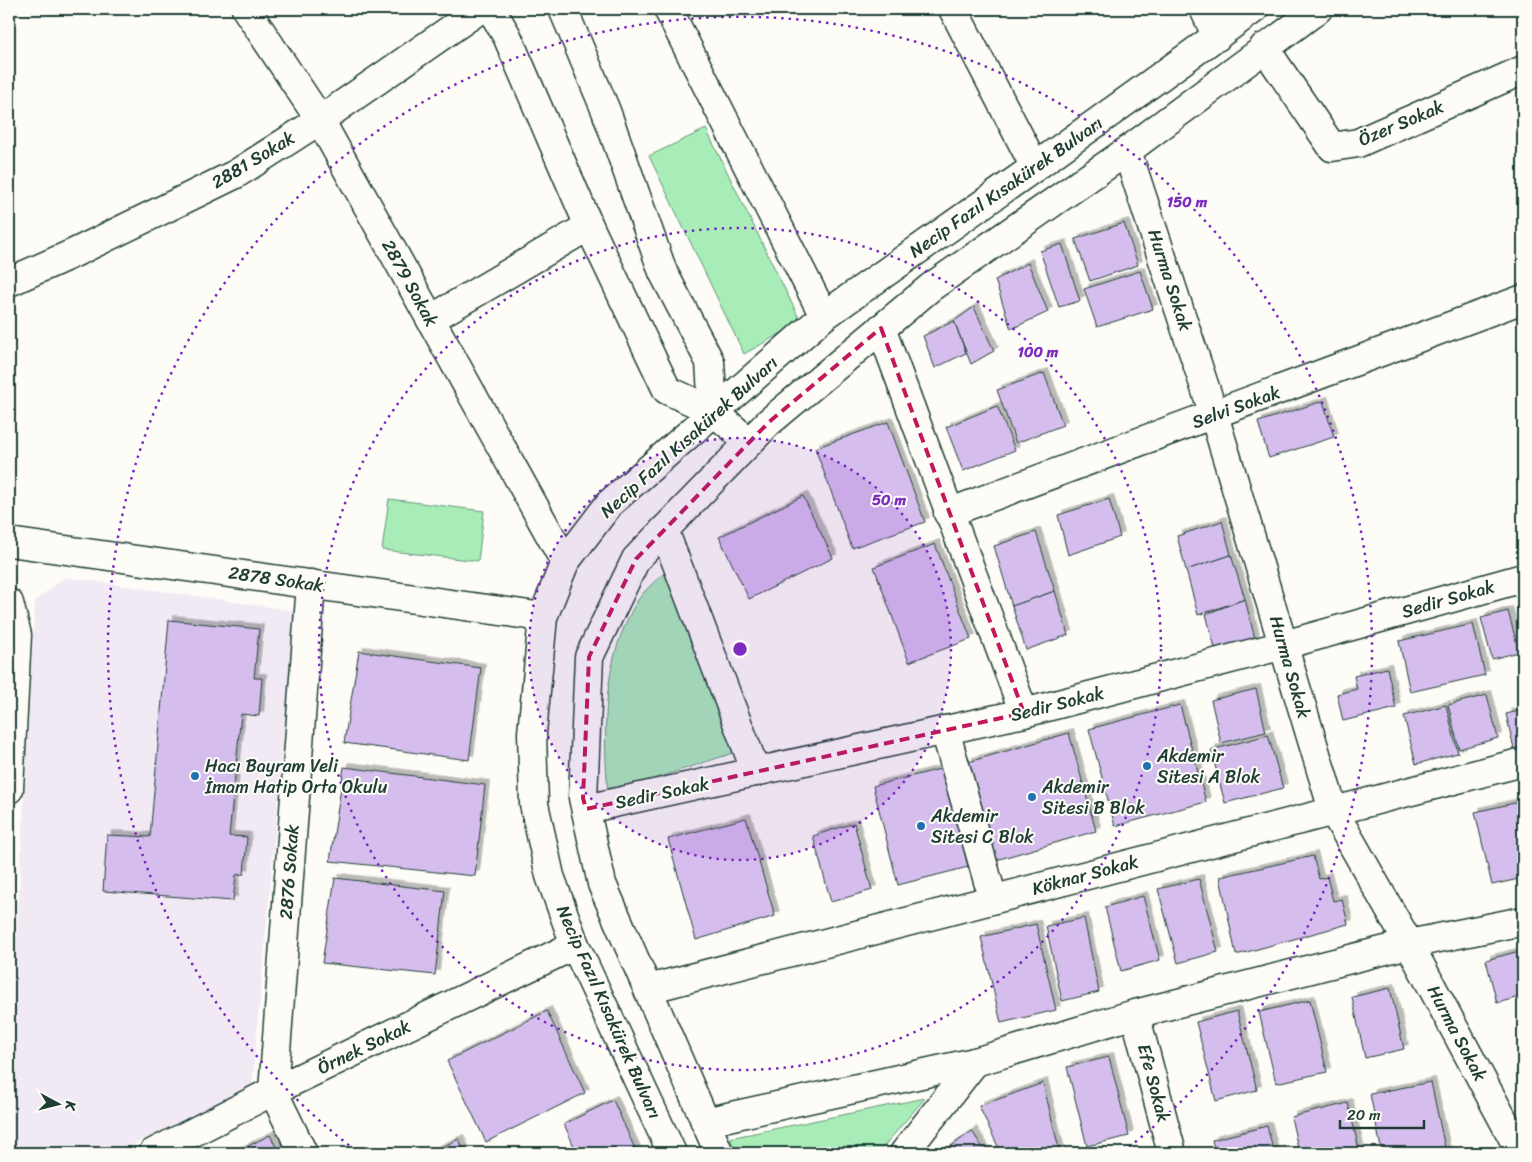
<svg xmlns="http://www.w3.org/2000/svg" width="1532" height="1162" font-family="Sriracha,sans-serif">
<defs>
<filter id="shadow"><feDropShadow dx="4.5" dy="-4.5" stdDeviation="0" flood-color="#0004"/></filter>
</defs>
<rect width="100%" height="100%" fill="#fdfcf7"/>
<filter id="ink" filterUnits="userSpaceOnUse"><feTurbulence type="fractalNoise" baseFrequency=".02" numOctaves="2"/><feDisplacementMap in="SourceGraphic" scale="10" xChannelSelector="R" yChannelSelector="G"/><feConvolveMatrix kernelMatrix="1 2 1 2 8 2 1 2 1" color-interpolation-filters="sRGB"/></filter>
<g filter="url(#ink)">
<path fill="#f1e9f4" d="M65,577L295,611L252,1086L116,1153H9V1081L35,601Z"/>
<g fill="#a8edb8" stroke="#649576">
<path d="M706,129L801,322L744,354L649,156Z"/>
<path d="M389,499L484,511L478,561L382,550Z"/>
<path d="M667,570L736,752L608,794C603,728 602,658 638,600C645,589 658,579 667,570Z"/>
<path d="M925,1098L878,1153H737L730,1138Z"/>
</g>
<g fill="#d5beee" stroke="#1f3d34" filter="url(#shadow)">
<path d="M1124,223L1138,265L1090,281L1075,239Z"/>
<path d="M1062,244L1080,301L1059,307L1040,251Z"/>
<path d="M1028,263L1048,312L1011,329L995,280Z"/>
<path d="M1140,271L1153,309L1097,327L1084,289Z"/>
<path d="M974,307L994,351L971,364L954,321Z"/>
<path d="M954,321L966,353L935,368L923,336Z"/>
<path d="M1044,373L1063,425L1016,443L997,390Z"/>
<path d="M1323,401L1334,437L1269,458L1258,422Z"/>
<path d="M997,406L1015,450L963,471L946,427Z"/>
<path d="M888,422L925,522L852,548L815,448Z"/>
<path d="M803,496L833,558L749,599L719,537Z"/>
<path d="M1109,499L1120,537L1068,555L1058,515Z"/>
<path d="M1222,521L1231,555L1186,570L1177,536Z"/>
<path d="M1036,532L1055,591L1012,606L994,546Z"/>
<path d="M935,544L971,639L909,662L874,567Z"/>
<path d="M1231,555L1245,599L1198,615L1186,570Z"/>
<path d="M1055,591L1068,635L1026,650L1012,606Z"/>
<path d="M1245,599L1255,639L1216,652L1206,614Z"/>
<path d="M1508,611L1519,652L1492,659L1481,618Z"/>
<path d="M169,620L259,629L254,678H262L259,716L241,714L229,836L247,837L244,874L236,875L233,901L103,891L107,835L150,837Z"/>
<path d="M1473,624L1485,675L1410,692L1399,641Z"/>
<path d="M359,651L481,668L469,760L344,743Z"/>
<path d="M1387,668L1396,708L1343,721L1337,694L1357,689L1354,676Z"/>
<path d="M1256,689L1266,732L1221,743L1211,700Z"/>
<path d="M1487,695L1498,738L1459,749L1448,705Z"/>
<path d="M1180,705L1206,802L1115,826L1089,729Z"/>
<path d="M1446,705L1458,753L1416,764L1404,716Z"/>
<path d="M1523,710V750L1515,753L1506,714Z"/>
<path d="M1069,733L1096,831L996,860L968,762Z"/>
<path d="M1268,735L1283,788L1225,803L1211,750Z"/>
<path d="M344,767L485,785L475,876L330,861Z"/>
<path d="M944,768L968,867L898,885L873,786Z"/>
<path d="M1523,801V878L1492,885L1475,812Z"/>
<path d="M746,818L775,916L696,940L668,839Z"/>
<path d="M854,823L872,890L831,902L813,836Z"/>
<path d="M1313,856L1319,879L1327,877L1333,901L1342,899L1348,924L1236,955L1220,877Z"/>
<path d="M335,878L445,891L435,975L322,963Z"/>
<path d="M1199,879L1218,952L1178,963L1158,889Z"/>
<path d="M1143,896L1160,960L1121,971L1105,907Z"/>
<path d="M1084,918L1099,992L1062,1001L1046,926Z"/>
<path d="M1036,924L1056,1010L1001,1023L981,937Z"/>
<path d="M1523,950V996L1497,1003L1486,960Z"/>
<path d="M1390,988L1404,1049L1365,1058L1352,997Z"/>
<path d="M1310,1000L1327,1072L1276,1083L1259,1012Z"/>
<path d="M547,1011L585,1093L486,1142L447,1061Z"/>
<path d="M1237,1011L1257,1090L1216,1101L1196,1022Z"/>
<path d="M1109,1057L1129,1136L1087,1146L1067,1067Z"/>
<path d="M1431,1082L1446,1153H1382L1370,1094Z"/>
<path d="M1043,1083L1060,1153H1001L979,1106Z"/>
<path d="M613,1100L636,1151L631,1153H577L564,1124Z"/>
<path d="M1348,1103L1360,1153H1299L1291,1117Z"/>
<path d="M1267,1126L1274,1153H1215L1212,1140Z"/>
<path d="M972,1131L986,1153H942Z"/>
<path d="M270,1135L279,1153H234Z"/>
<path d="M459,1139L465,1153H429Z"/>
</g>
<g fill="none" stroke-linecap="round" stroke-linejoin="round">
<defs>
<g id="minor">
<path d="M246,9L320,120L565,562"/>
<path d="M491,9L507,36L589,226L667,390L713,411L749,442"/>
<path d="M563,9L606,111L663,272L710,362L713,411"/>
<path d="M668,9L824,316"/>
<path d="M953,9L1035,167"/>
<path d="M1204,9L1217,37"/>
<path d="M1264,47L1332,147L1358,143L1523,70"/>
<path d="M1127,151L1214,415L1333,810L1409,944L1521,1153"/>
<path d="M9,282L74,253L236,174L320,120L480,9"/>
<path d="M431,319L589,226"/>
<path d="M881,328L1024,713"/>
<path d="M948,513L1523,299"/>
<path d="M664,530L756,772"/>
<path d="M9,542L543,617"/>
<path d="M9,603L17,635L9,789"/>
<path d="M945,730L993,899"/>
<path d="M586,809L1024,713L1284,645L1523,578"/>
<path d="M648,989L1523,762"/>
<path d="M1135,1014L1172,1153"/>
<path d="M705,1122L975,1062L1135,1014L1409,944L1523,921"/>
<path d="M153,1153L273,1091L575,945"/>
<path d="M303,1153L273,1091L311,584"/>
<path d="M904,1153L975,1062"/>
</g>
<g id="major">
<path d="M672,1153L575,945L550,876L534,804L532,733L543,617L565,562L610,503L824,316L1035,167L1254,9"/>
<path d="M719,1153L602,884L583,798L589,657L636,559L769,422L931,287L1127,151L1318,9"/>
</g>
</defs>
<use href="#minor" stroke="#1f3d34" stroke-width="31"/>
<use href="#major" stroke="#1f3d34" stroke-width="31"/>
<use href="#minor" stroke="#fdfcf7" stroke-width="28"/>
<use href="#major" stroke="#fdfcf7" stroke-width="28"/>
</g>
</g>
<path fill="none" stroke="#c2185b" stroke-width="4" stroke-dasharray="10 6" stroke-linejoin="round" d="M881,328L1024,713L586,809L583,798L589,657L636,559L769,422Z"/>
<circle cx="740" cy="649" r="211" fill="#7b2cbf" fill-opacity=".12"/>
<g fill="none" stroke="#7b2cbf" stroke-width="2.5" stroke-dasharray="2.5 5">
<circle cx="740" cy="649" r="211"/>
<circle cx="740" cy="649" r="421"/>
<path d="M355 1150A632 632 0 1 1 1125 1150"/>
</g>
<g fill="#1f6fb2" stroke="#fdfcf7" stroke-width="2">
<circle cx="1147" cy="766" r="5"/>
<circle cx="195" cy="776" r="5"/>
<circle cx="1032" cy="797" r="5"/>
<circle cx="921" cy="826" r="5"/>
</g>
<g text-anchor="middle" stroke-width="4" stroke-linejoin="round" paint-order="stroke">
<g font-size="18" fill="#1f3d34" stroke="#fdfcf7">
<text transform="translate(1401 123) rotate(-23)" y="6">Özer Sokak</text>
<text transform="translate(253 160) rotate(-31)" y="6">2881 Sokak</text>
<text transform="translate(1006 187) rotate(-35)" y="6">Necip Fazıl Kısakürek Bulvarı</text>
<text transform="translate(1170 280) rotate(72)" y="6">Hurma Sokak</text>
<text transform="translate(410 283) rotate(61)" y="6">2879 Sokak</text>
<text transform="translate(1236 407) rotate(-20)" y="6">Selvi Sokak</text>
<text transform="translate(689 437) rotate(-42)" y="6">Necip Fazıl Kısakürek Bulvarı</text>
<text transform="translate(276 579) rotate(8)" y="6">2878 Sokak</text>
<text transform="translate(1448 599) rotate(-16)" y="6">Sedir Sokak</text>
<text transform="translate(1290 667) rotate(74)" y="6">Hurma Sokak</text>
<text transform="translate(1057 704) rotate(-14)" y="6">Sedir Sokak</text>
<text transform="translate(662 793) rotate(-12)" y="6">Sedir Sokak</text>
<text transform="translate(289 872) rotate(-86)" y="6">2876 Sokak</text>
<text transform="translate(1085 875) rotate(-15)" y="6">Köknar Sokak</text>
<text transform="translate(609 1012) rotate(66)" y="6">Necip Fazıl Kısakürek Bulvarı</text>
<text transform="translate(1457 1033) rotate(62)" y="6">Hurma Sokak</text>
<text transform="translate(364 1047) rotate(-26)" y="6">Örnek Sokak</text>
<text transform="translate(1154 1083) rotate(75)" y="6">Efe Sokak</text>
</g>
<g font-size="18" fill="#1f3d34" stroke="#fdfcf7" text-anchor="start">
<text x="1157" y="762">Akdemir<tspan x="1157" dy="21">Sitesi A Blok</tspan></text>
<text x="205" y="772">Hacı Bayram Veli<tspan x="205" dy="21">İmam Hatip Orta Okulu</tspan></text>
<text x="1042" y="793">Akdemir<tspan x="1042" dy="21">Sitesi B Blok</tspan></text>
<text x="931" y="822">Akdemir<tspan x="931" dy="21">Sitesi C Blok</tspan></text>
</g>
</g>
<circle cx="740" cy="649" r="8" fill="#7b2cbf" stroke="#fdfcf7" stroke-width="2.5"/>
<g font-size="15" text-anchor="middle" font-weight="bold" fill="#7b2cbf" stroke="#fdfcf7" stroke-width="4" stroke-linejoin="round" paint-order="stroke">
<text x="1187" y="207">150 m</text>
<text x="1038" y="357">100 m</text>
<text x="889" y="505">50 m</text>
</g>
<rect width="1532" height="1162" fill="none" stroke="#fdfcf7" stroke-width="30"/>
<rect x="15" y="15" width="1502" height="1132" fill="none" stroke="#1f3d34" stroke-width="2" filter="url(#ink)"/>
<g transform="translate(58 1104) rotate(97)" stroke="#fdfcf7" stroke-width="4" paint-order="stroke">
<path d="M0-4L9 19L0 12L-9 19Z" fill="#1f3d34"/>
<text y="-8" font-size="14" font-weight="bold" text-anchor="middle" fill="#1f3d34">K</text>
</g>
<path d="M1340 1120v8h84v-8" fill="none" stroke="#1f3d34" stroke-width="2.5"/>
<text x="1347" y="1120" font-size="15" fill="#1f3d34" stroke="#fdfcf7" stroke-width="4" paint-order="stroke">20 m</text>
</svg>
